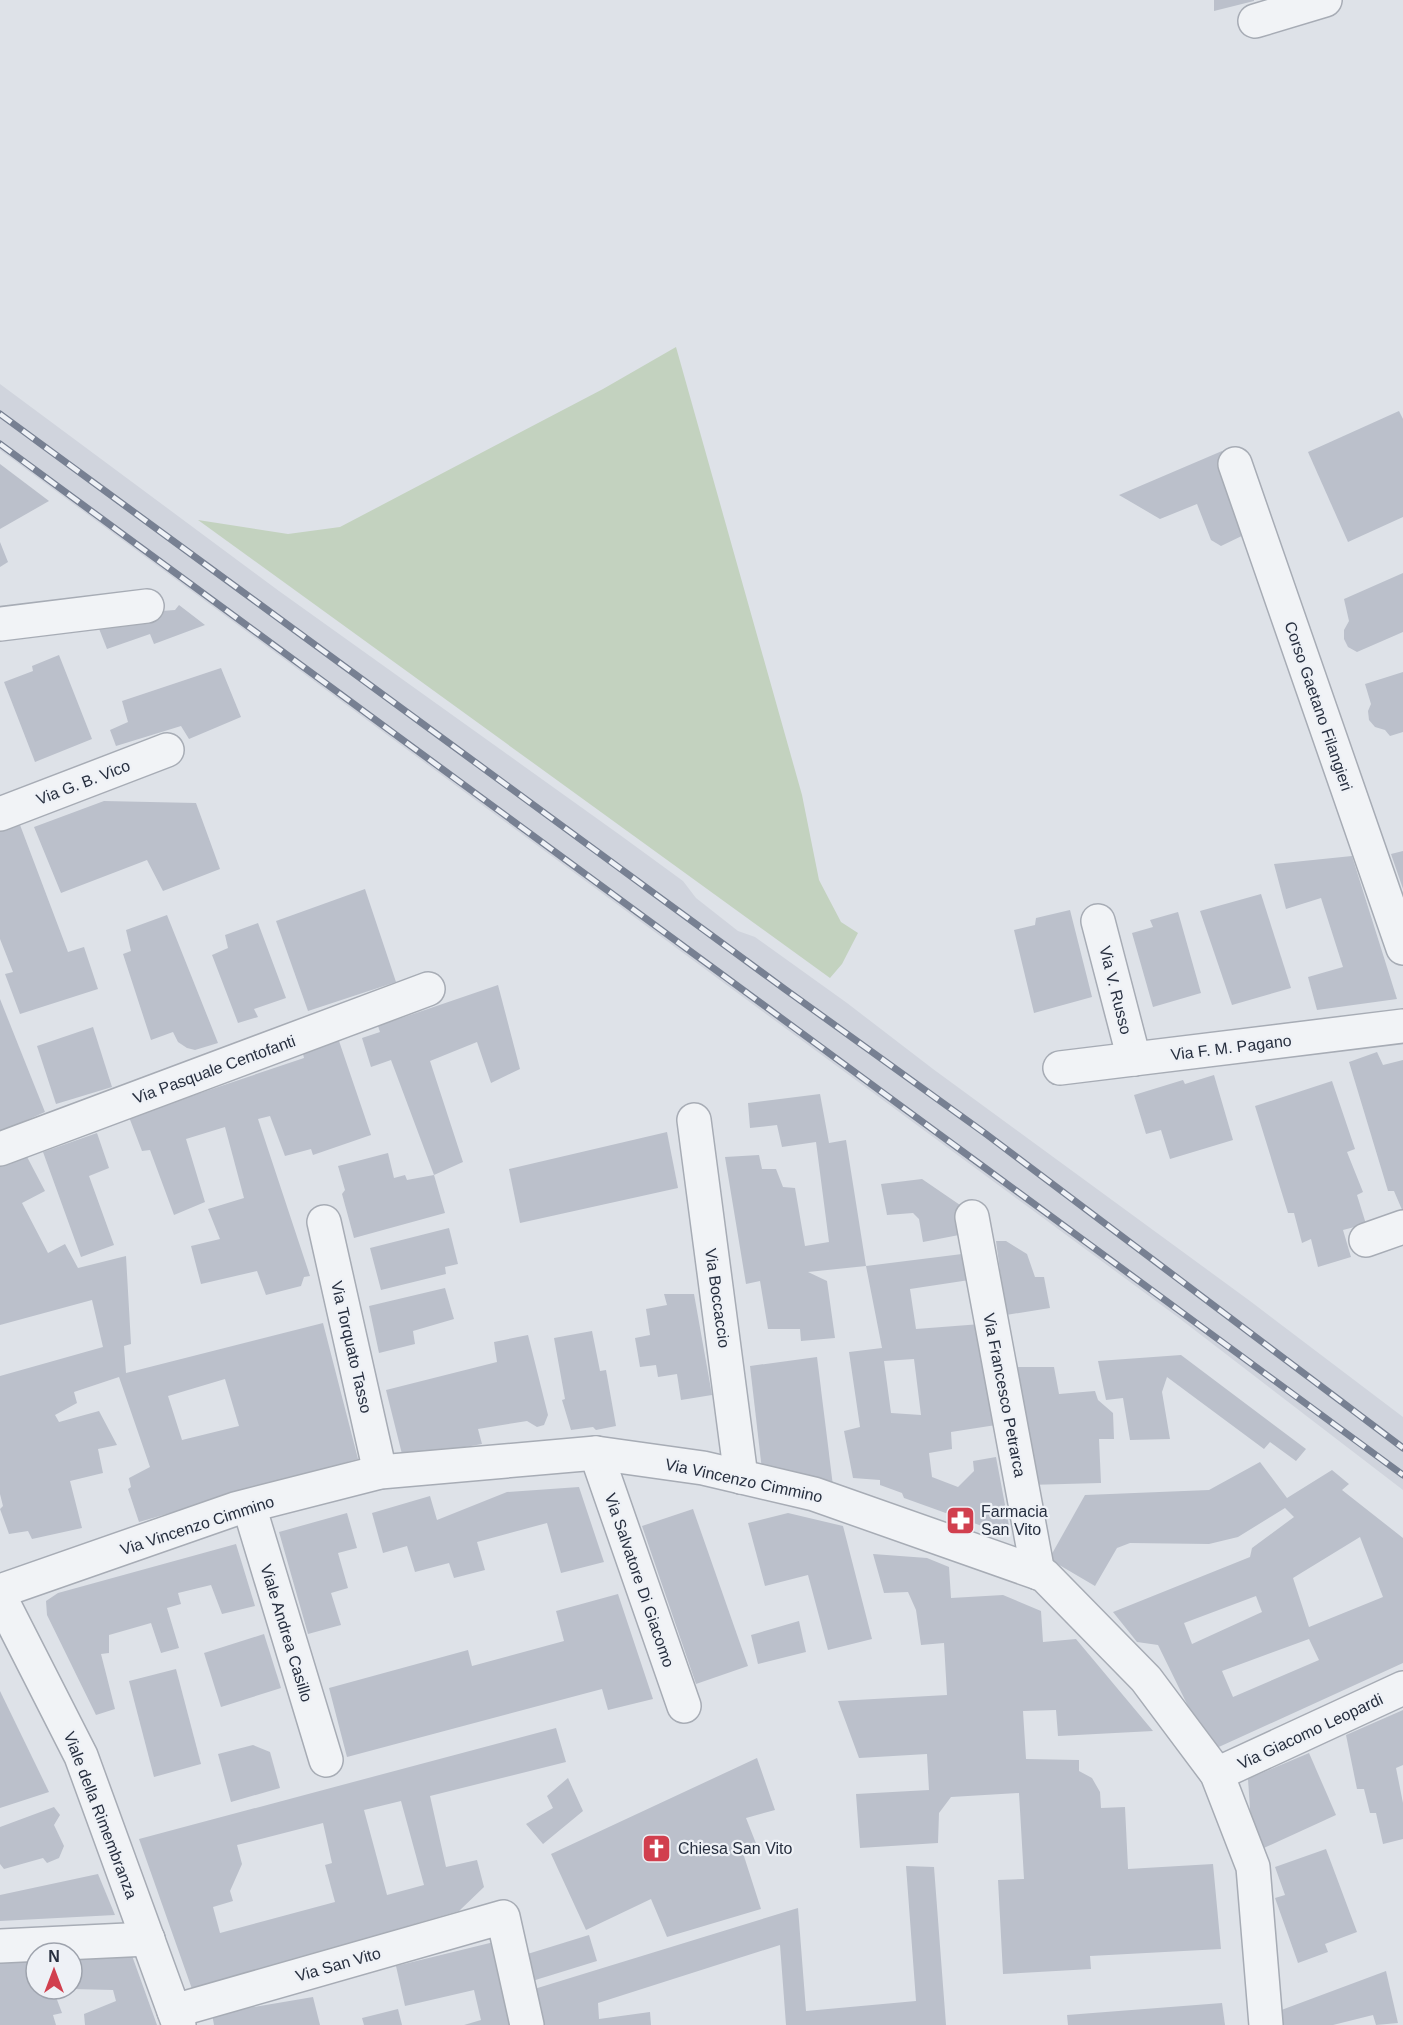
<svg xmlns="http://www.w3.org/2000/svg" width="1403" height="2025" font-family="Arial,sans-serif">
<rect width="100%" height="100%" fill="#dee2e8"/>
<path fill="#d0d4dd" d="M0,384L279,591L620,835L683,881L696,898L738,931L755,937L847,1003L933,1069L1250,1301L1403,1417V1490L1179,1318L0,450Z"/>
<path fill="#c3d2bf" d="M676,347L802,795L819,880L841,922L858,933L842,964L830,978L198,520L288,534L340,527L603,389Z"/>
<g fill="#bbc0cb" fill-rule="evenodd">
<path d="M1214,0H1254V1L1214,11Z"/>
<path d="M1399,411L1403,419V517L1348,542L1308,452Z"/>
<path d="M1222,451L1250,532L1221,546L1211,540L1197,504L1160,519L1119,495Z"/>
<path d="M0,464L49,501L0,529Z"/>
<path d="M0,542L8,562L0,567Z"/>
<path d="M1403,573V632L1357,652L1348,647L1344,639V630L1349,621L1344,599Z"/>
<path d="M179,605L205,625L154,644L150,634L107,649L94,616L175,610Z"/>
<path d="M59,655L92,739L35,762L4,682L33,671L32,666Z"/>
<path d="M221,668L241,717L189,739L181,726L116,746L110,730L128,722L122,701Z"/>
<path d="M1403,672V732L1390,736L1385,730L1375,727L1369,720L1368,711L1371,704L1365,684Z"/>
<path d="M104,801L196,803L220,869L163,891L147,860L61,893L34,827Z"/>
<path d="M17,817L68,952L84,947L98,989L20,1014L5,974L13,972L0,939V823Z"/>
<path d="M1403,851V889L1391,854Z"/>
<path d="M1352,856L1397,999L1317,1010L1308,977L1343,967L1321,898L1286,909L1274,864Z"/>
<path d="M365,889L396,982L308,1011L276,921Z"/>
<path d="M1261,894L1291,988L1232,1005L1200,911Z"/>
<path d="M1070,910L1092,997L1034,1013L1014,930L1035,925L1036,918Z"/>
<path d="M1178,912L1201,993L1153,1007L1132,933L1153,927L1150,920Z"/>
<path d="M167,915L218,1043L195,1050L187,1048L178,1042L173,1032L151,1040L123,954L131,951L126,930Z"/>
<path d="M258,923L286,998L254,1009L258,1017L238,1023L212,955L228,948L225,935Z"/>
<path d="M498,985L520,1069L491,1083L477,1042L430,1061L463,1162L434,1175L391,1060L371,1067L362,1038L380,1032L378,1026Z"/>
<path d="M0,999L45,1112L0,1132Z"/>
<path d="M93,1027L112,1087L56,1104L37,1046Z"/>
<path d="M339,1041L371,1135L313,1155L311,1149L285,1156L270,1116L258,1119L310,1276L304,1277L301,1286L266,1295L257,1271L201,1284L191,1246L220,1239L208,1209L244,1198L225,1127L186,1139L205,1202L174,1215L150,1150L142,1151L129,1117L304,1058L302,1050Z"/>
<path d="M1377,1052L1383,1065L1403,1060V1212L1394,1191H1388L1349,1062Z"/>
<path d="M1214,1075L1233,1140L1170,1159L1161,1130L1146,1134L1134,1095L1183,1080L1185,1084Z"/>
<path d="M1332,1081L1355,1149L1347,1152L1363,1192L1357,1195L1366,1224L1343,1230L1351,1257L1318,1267L1311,1239L1302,1243L1294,1213H1288L1255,1106Z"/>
<path d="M820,1094L829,1143L846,1140L866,1266L808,1272L827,1281L835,1338L801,1341L800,1329H768L760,1281L746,1284L725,1157L759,1155L762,1169H776L783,1187L795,1188L805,1246L829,1242L816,1142L782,1147L777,1125L750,1128L748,1103Z"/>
<path d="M667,1132L678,1188L520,1223L509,1169Z"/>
<path d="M97,1133L109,1168L89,1176L114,1245L81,1257L43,1152Z"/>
<path d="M25,1153L45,1191L22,1203L48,1253L65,1244L78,1268L126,1256L131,1344L124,1346L126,1373L323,1323L358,1459L139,1522L128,1489L131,1487L129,1478L150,1467L119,1377L74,1392L77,1403L55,1415L59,1422L99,1411L117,1445L98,1449L103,1473L70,1481L82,1528L32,1539L28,1531L9,1534L0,1509L3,1506L0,1494V1376L103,1347L92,1300L0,1325V1162ZM225,1379L239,1426L182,1440L168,1396Z"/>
<path d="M388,1153L394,1178L405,1175L407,1180L434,1175L445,1213L354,1238L342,1194L345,1190L338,1166Z"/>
<path d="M922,1179L960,1205L964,1234L923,1242L919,1219L913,1213L887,1215L881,1184Z"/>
<path d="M449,1228L458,1264L445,1267L446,1274L381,1290L370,1248Z"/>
<path d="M996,1241H1006L1027,1254L1035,1277H1044L1050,1308L1006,1315Z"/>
<path d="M970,1253L976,1279L910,1289L916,1329L981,1324L996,1425L951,1432L952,1449L929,1453L932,1477L958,1487L974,1471L973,1461L996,1457L1009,1526L1007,1535L904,1498L902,1493L880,1485V1480L853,1478L844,1431L860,1427L849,1352L882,1348L866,1266ZM914,1359L921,1415L891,1413L884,1361Z"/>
<path d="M445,1288L454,1319L413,1331L415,1344L379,1353L369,1306Z"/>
<path d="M664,1294H694L712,1395L681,1400L677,1374L658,1377L656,1365L640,1367L635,1338L650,1335L646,1309L667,1305Z"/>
<path d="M592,1331L600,1371L606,1370L616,1426L596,1430L593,1427L571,1430L562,1400L565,1399L554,1338Z"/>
<path d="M528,1335L548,1415L544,1425L537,1427L527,1421L478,1429L482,1444L403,1458L386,1390L497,1362L494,1342Z"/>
<path d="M1181,1355L1306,1449L1296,1461L1270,1442L1264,1449L1167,1377L1162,1392L1170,1439L1130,1440L1123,1398L1106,1400L1098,1361Z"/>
<path d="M817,1357L833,1486L762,1470L750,1366Z"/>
<path d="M1012,1367H1054L1059,1394L1095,1391L1098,1400L1113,1413L1114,1439H1099L1101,1483L1028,1485Z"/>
<path d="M1260,1462L1287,1498L1332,1470L1349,1484L1342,1490L1403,1538V1663L1210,1751L1158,1645L1137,1642L1113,1612L1250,1557L1252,1548L1294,1517L1285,1508L1238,1537L1209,1544L1130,1543L1117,1548L1095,1586L1049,1559L1085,1495L1209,1490ZM1360,1537L1383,1597L1309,1627L1293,1578ZM1256,1596L1262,1612L1192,1644L1184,1623ZM1309,1639L1319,1660L1233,1697L1222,1671Z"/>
<path d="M579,1487L604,1562L561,1573L547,1523L477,1542L485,1570L454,1578L449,1563L415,1572L407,1546L383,1553L372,1513L430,1496L437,1520L507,1492Z"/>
<path d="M693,1509L748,1666L696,1684L642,1526Z"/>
<path d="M347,1513L357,1548L338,1553L348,1588L331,1593L341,1625L308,1634L279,1532Z"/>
<path d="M788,1513L843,1526L872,1639L828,1650L808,1575L765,1586L748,1523Z"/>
<path d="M236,1544L255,1606L222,1614L211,1585L178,1593L181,1604L167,1608L179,1648L161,1653L151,1623L109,1635V1653L101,1654L115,1709L96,1715L47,1615L46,1601L58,1593Z"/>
<path d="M873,1554L927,1558L949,1567L951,1598L1003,1595L1041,1611L1043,1642L1076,1639L1153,1731L1058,1736L1056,1710L1023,1711L1026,1759L1079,1760V1771L1092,1778L1100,1792L1101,1808L1125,1807L1128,1869L1213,1864L1221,1949L1090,1956L1091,1969L1003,1974L998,1880L1024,1879L1019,1793L951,1797L939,1813L938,1843L860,1848L856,1794L929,1790L927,1754L859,1758L838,1701L947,1695L944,1643L921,1645L916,1610L908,1592L884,1593Z"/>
<path d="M618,1594L653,1699L608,1710L602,1689L347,1757L329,1688L468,1650L472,1666L564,1641L556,1611Z"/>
<path d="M799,1621L806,1652L758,1664L751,1635Z"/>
<path d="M264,1634L281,1688L221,1707L204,1653Z"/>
<path d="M176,1669L201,1764L154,1777L129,1681Z"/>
<path d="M0,1691L49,1792L0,1808Z"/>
<path d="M1403,1710V1765L1396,1768L1403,1803V1839L1383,1844L1376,1813H1370L1364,1789H1357L1346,1735Z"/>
<path d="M556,1728L566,1762L430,1796L446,1867L477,1860L484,1887L459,1911L192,1989L139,1839ZM401,1801L424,1885L387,1895L364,1810ZM323,1823L332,1863L325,1865L335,1902L220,1933L213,1907L233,1901L230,1891L242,1864L237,1845Z"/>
<path d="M253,1745L270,1752L280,1788L231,1802L218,1754Z"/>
<path d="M1309,1753L1336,1815L1253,1853L1248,1779Z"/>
<path d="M757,1758L775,1810L746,1818L757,1846L742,1850L761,1909L667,1937L651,1899L586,1930L551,1854Z"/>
<path d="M568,1778L583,1811L543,1844L526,1824L553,1808L547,1796Z"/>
<path d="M54,1807L60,1815L54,1825L64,1846L59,1858L47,1863L43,1858L4,1869L0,1864V1827Z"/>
<path d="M1326,1849L1357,1932L1325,1944L1328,1952L1298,1963L1275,1898L1285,1895L1275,1867Z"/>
<path d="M906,1866L934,1867L946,2025H786L780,1945L598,2003L599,2019L650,2012L651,2025H539L531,1990L798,1908L806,2011L916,2001Z"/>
<path d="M98,1874L115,1915L0,1921V1895Z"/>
<path d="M589,1935L597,1961L529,1982L521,1956Z"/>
<path d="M494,1942L514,2025H464L481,2020L474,1990L405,2006L396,1966Z"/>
<path d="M130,1950L157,2025H85L84,2014L116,2001L113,1990L72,1989V1953Z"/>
<path d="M36,1954V1989H53L62,2013L53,2015L56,2025H0V1956Z"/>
<path d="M1386,1971L1398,2023L1376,2025L1373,2015L1333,2025H1277L1276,2012Z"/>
<path d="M313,1997L320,2025H214L212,2014Z"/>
<path d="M1222,2003L1225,2025H1068L1067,2015Z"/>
<path d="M398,2009L402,2025H364L362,2018Z"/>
</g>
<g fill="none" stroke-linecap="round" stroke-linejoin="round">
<defs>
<g id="minor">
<path d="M1255,21L1325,0"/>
<path d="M1235,464L1403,948"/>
<path d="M0,624L147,606"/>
<path d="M0,814L167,750"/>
<path d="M1098,921L1134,1059"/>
<path d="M1060,1068L1403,1026"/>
<path d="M694,1120L741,1477"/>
<path d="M0,1149L428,989"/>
<path d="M972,1217L1038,1573"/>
<path d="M324,1222L380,1472"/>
<path d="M1366,1240L1403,1227"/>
<path d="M596,1453L684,1706"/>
<path d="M249,1506L326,1760"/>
<path d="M0,1591L235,1509L380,1472L596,1453L703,1468L814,1494L1044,1575L1146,1679L1217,1774L1253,1867L1266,2025"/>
<path d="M1217,1774L1403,1688"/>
<path d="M174,2011L503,1917L527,2025"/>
</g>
<g id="tertiary">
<path d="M0,1597L81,1756L179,2025"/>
<path d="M0,1946L148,1939"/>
</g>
</defs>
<use href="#minor" stroke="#a7acb5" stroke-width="36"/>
<use href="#tertiary" stroke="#a7acb5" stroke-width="36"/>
<use href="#minor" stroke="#f1f3f6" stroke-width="33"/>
<use href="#tertiary" stroke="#f1f3f6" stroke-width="33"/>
<defs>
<g id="rail">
<path d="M0,414L786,990L986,1134L1403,1448"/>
<path d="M0,444L1403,1475"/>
</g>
</defs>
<use href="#rail" stroke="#778092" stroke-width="7"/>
<use href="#rail" stroke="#eef1f6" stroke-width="4.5" stroke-dasharray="14" stroke-linecap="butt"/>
</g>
<defs>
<symbol id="pharmacy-square" viewBox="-11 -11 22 22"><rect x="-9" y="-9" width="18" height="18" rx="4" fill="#d13f4e" stroke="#eef1f6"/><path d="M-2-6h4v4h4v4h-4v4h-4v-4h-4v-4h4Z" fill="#fff"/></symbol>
<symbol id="church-square" viewBox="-11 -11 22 22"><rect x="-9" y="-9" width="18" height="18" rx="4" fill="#d13f4e" stroke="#eef1f6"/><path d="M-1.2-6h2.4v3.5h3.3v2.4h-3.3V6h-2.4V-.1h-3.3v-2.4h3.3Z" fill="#fff"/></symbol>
</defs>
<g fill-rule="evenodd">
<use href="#pharmacy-square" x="944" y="1504" width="33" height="33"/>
<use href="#church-square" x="640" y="1832" width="33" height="33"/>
</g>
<g text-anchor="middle" stroke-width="4.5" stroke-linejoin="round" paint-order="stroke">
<g font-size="16" fill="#272f3f" stroke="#eef1f6">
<text transform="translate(1319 706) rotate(71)" y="6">Corso Gaetano Filangieri</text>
<text transform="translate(83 782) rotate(-21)" y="6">Via G. B. Vico</text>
<text transform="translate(1116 990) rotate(76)" y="6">Via V. Russo</text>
<text transform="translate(1231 1047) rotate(-7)" y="6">Via F. M. Pagano</text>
<text transform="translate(214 1069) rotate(-20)" y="6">Via Pasquale Centofanti</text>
<text transform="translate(718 1298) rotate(82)" y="6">Via Boccaccio</text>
<text transform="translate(352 1347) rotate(77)" y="6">Via Torquato Tasso</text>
<text transform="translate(1005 1395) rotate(79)" y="6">Via Francesco Petrarca</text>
<text transform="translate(744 1480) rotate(12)" y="6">Via Vincenzo Cimmino</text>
<text transform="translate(197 1525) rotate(-18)" y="6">Via Vincenzo Cimmino</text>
<text transform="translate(640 1580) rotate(71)" y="6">Via Salvatore Di Giacomo</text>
<text transform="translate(287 1633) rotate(73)" y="6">Viale Andrea Casillo</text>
<text transform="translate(1310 1731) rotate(-25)" y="6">Via Giacomo Leopardi</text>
<text transform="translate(101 1815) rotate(69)" y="6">Viale della Rimembranza</text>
<text transform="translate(338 1964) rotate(-16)" y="6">Via San Vito</text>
</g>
<g font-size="16" fill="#272f3f" stroke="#eef1f6" text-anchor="start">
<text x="981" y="1517">Farmacia<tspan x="981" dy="18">San Vito</tspan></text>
<text x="678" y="1854">Chiesa San Vito</text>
</g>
</g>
<g transform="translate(54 1971)"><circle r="28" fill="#eef1f6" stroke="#9ea3ad" stroke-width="1.5"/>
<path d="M0-4.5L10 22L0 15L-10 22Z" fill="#d13f4e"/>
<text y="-9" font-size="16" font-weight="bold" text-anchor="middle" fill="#272f3f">N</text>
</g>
</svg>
